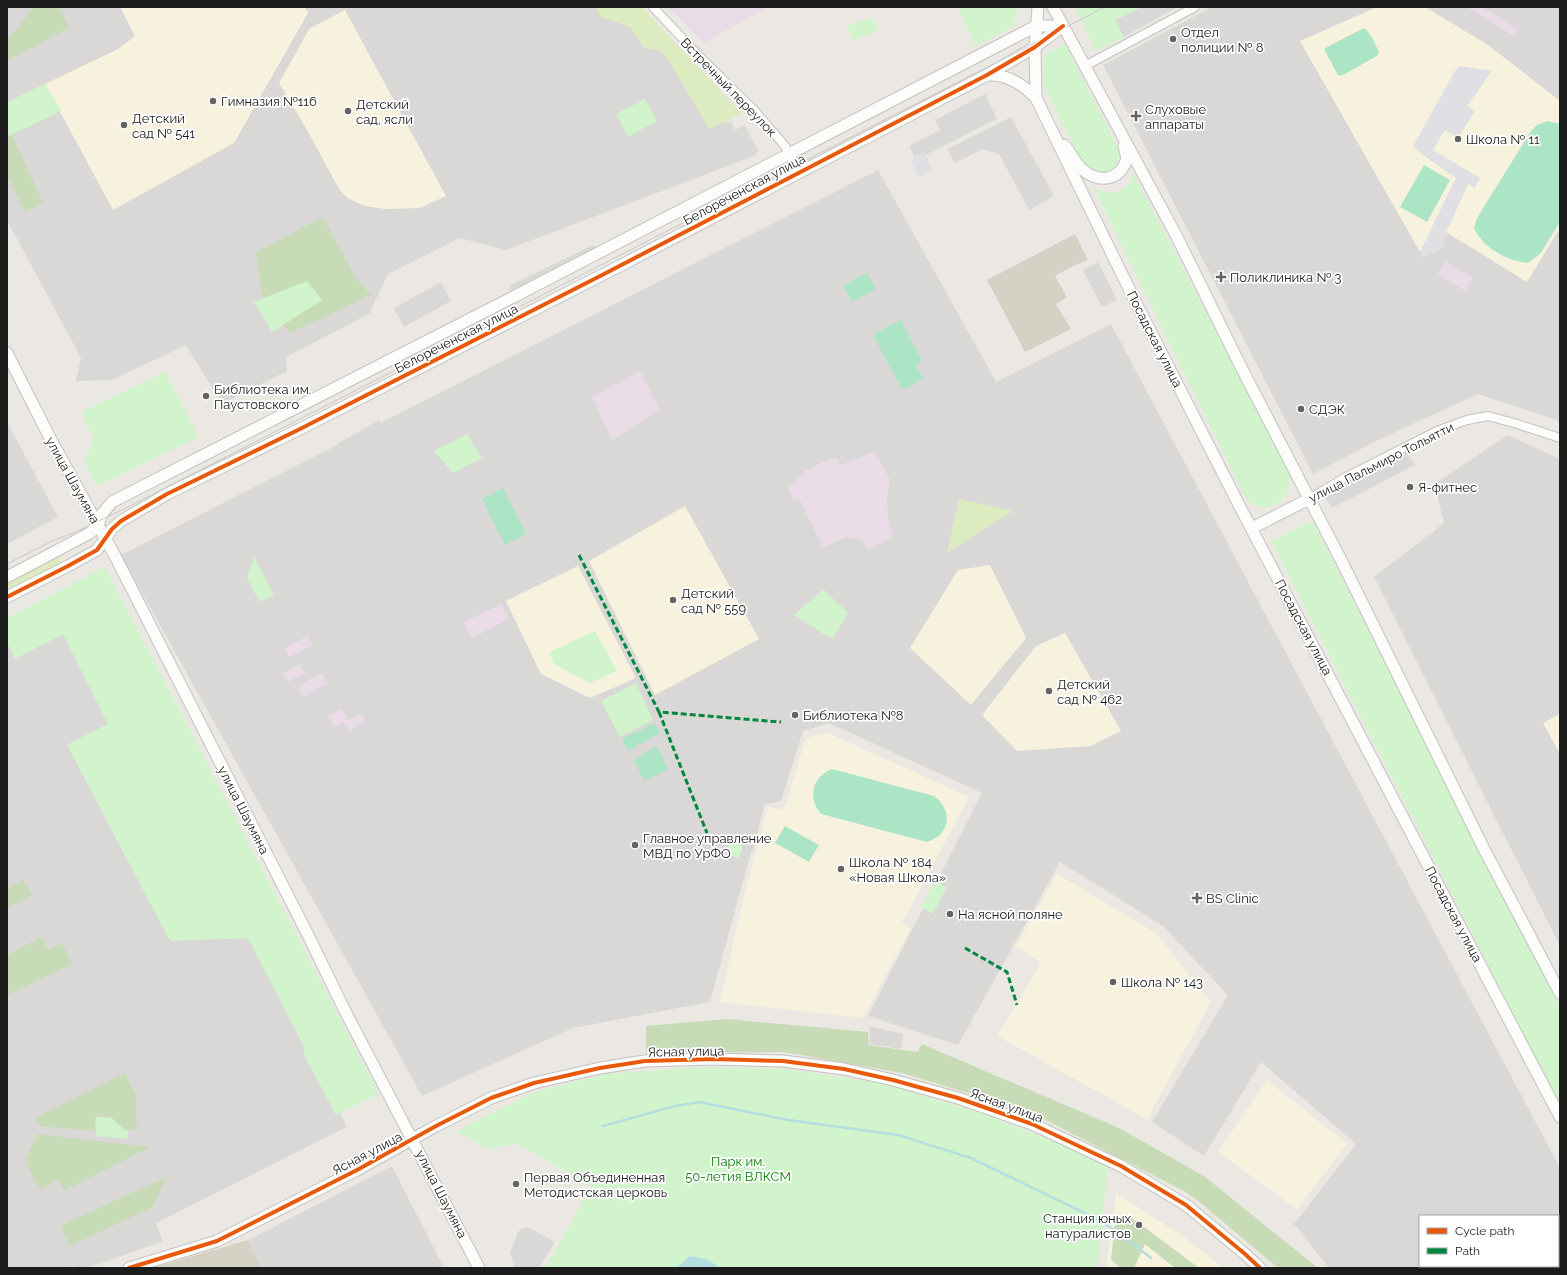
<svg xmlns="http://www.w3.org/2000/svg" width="1567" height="1275" font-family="Raleway,sans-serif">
<rect width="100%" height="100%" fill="#ebe8e4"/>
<g fill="#dad8d6" fill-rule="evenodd">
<path d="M7,7H620L757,155L506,250L460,238L388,274L369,314L286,357L287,371L222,404L186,345L112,380L76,381L81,358L7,220Z"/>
<path d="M1212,7H1560V421L1478,394L1378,440L1313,474L1103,65Z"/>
<path d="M878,170L996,382L1111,324L1560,1168V1268H1329L1294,1224L1356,1144L1261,1062L1204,1156L1152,1122L1228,995L1163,926L1060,862L958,1045L868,1016L982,793L829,723L803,731L781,801L764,805L710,1002L573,1028L422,1096L121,555ZM1420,1216H1558V1266H1420Z"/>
<path d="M7,422L58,517L7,544Z"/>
<path d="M1508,435L1560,459V946L1374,577L1444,523L1434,484Z"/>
<path d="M76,592L347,1127L67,1268H7V626Z"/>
<path d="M392,1166L444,1268H261L248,1240Z"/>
</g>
<g fill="#e9dce6">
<path d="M668,7H769L703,43Z"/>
<path d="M1467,7H1482L1518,29L1514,36Z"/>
<path d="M1446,261L1473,278L1465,291L1438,274Z"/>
<path d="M640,371L660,410L612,440L592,397Z"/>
<path d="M875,451L890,480L887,500L888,517L893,536L867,551L863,541L846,537L823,548L800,500L794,502L788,489L805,471L831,458L838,459L839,466Z"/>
<path d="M501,604L509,619L472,638L464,622Z"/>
<path d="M308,636L313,645L289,657L285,648Z"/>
<path d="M300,664L305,673L288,682L283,673Z"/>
<path d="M322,673L327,684L304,697L298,686Z"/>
<path d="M341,708L348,720L361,713L366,722L348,731L343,722L335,727L328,716Z"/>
</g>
<g fill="#f6f2de">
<path d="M120,7H305L308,13L234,143L113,210L45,84L118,49L135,36Z"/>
<path d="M1377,7H1425L1488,45L1560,101V228L1527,282L1446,232L1468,184L1457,178L1420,252L1300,41Z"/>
<path d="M345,10L390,93L446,196L420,208L385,209L364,206L346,197L339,189L307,130L279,83L309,29Z"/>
<path d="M685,506L759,639L655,695L589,561Z"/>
<path d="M990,565L1026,638L971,705L910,648L958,570Z"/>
<path d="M578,566L636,678L590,698L541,674L506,601Z"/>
<path d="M1065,633L1121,731L1091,746L1017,751L982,715L1036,646Z"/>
<path d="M1560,714V754L1543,723Z"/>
<path d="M828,733L969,797L902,923L911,928L863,1018L720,1002L744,896L768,807L784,810L806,738Z"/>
<path d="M1057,874L1156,933L1211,1002L1147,1119L997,1036L1041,963L1016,946Z"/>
<path d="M1267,1080L1347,1144L1297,1209L1218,1152Z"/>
<path d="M1116,1193L1181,1235L1224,1268H1106Z"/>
</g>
<g fill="#d9d8d6">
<path d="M1141,7H1177L1124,37L1115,20Z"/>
<path d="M985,94L997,119L916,160L909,146L940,130L935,120Z"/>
<path d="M1011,117L1054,196L1029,210L999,154L983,149L955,163L947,149Z"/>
<path d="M731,121L735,130L744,125L759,151L750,156L740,139L726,146L716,129Z"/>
<path d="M593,245L597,251L512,293L509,286Z"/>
<path d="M1098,262L1117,300L1102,307L1083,270Z"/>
<path d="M441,282L451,301L404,327L394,308Z"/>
<path d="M379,420L393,444L350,468L337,444Z"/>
<path d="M934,434L940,445L898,492L890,494L892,477L876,448L890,442L904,446Z"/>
<path d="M1406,452L1415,465L1332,508L1324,495Z"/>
<path d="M816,453L819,461L779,483L782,499L764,506L763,484Z"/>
<path d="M713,515L755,593L812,563L821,587L768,617L748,607L701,521Z"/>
<path d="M514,632L545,691L516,706L500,671L490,674L479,650Z"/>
<path d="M592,706L609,741L596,746L581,712Z"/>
<path d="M711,719L780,725L777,735L788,737L791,741L777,768L771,784L763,783L766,780L770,737L720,731L715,774H723L722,793H705L706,832L700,815L705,761L696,759V737Z"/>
<path d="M44,734L49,745L9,766L7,762V748L9,751Z"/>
<path d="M12,773L27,802L7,812V777L8,775Z"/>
<path d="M755,788L770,789V795L765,803L753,852L745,853Z"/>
<path d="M1518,803L1548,858L1560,852V886L1538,898L1494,816Z"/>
<path d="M668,907L678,915L648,976L633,963L624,952Z"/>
<path d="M165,948L216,955L260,1044L223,1062Z"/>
<path d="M236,955L252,964L258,976L267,979L302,1048L287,1055Z"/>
<path d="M869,1026L903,1034L901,1049L870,1044Z"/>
<path d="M195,1097L208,1123L199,1128L186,1102Z"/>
<path d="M261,1097L274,1122L249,1135L236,1110Z"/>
<path d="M59,1181L64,1191L44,1200L40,1189Z"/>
<path d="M396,1182L441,1268H414L384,1211L340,1233L329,1211L376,1187L379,1191Z"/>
<path d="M153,1217L163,1241L88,1268H74L70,1257Z"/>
<path d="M523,1228H530L555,1242L539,1268H515L510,1253L518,1232Z"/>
</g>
<g fill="#d5d2c5">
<path d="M1075,234L1088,260L1073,266L1055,276L1067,297L1056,304L1071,329L1025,352L987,280Z"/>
<path d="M248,1240L261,1268H152Z"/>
</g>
<g fill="#dcebc0">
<path d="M595,7H642L742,114L709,129L666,56L662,51L644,48L630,27L601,17Z"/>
<path d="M959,499L1013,511L947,553Z"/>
<path d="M59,555L62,562L7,590V581Z"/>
</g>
<g fill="#c8dbb7">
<path d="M33,7H59L69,28L7,61V39L15,32Z"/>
<path d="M7,124L43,203L25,212L9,180L7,181Z"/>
<path d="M323,217L355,277L371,295L290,333L262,296L256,252Z"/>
<path d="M23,880L32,895L7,908V888Z"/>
<path d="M41,937L48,950L62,943L72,964L7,995V955Z"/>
<path d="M726,1019L868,1032L869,1045L917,1052L922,1044L1119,1128L1204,1176L1318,1268H1278L1202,1204L1184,1191L1028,1111L902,1073L784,1052L646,1053V1026Z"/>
<path d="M125,1073L136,1095L137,1131L125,1129L111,1117L95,1116V1131L39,1126L35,1118Z"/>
<path d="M38,1134L150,1147L64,1191L59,1180L39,1189L25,1160Z"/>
<path d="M166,1177L153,1207L70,1246L60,1226Z"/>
<path d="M1128,1215L1199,1268H1175L1145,1244L1134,1268H1121L1111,1260L1115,1222Z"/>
</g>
<g fill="#d1f4cc">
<path d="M957,7H1019L1012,27L975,46Z"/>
<path d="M1075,7H1141L1115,20L1124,37L1096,51Z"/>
<path d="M872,18L879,30L853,40L847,26Z"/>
<path d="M1065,44L1119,150C1119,175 1102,179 1084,165L1044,88V55Z"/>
<path d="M45,84L61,111L7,137V102Z"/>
<path d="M645,99L657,121L628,137L616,114Z"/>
<path d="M1132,171L1290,474C1290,489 1285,504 1268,507C1263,507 1257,507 1253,504C1249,502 1246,498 1244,495L1094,188C1106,193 1119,197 1129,183C1131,180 1131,174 1132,171Z"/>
<path d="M307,281L322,300L272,332L254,302Z"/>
<path d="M165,372L199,437L97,486L84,462L94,439L81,412Z"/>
<path d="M467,434L482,458L453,473L434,451Z"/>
<path d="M1312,521L1560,1006V1105L1271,541Z"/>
<path d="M254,557L274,595L260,602L247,579Z"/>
<path d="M105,567L379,1094L336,1115L304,1055V1047L248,938L170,941L67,745L108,724L63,634L15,659L7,643V618Z"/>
<path d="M823,589L848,613L832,639L794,615Z"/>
<path d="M595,631L617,671L590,683L554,664L549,652Z"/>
<path d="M636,683L653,720L620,737L601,701Z"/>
<path d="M731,841L742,843C742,851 743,854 736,858L733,856L728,849Z"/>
<path d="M935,881L947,887L933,914L921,907Z"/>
<path d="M698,1067L785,1069L881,1083L983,1114L1067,1147L1108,1167L1097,1268H545L592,1186L517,1144L488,1149L456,1131L532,1093L606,1074Z"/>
<path d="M96,1117L111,1118L125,1130L128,1131L127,1139L96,1136Z"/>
</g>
<g fill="#ace5c6">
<path d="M1364,28C1371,33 1376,45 1379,53L1377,56L1341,76L1338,75L1325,51V48Z"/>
<path d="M1547,121L1560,124V222L1541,253L1528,263C1507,261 1483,248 1474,228L1477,218L1531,131L1537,125Z"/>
<path d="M1424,165L1450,180L1427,222L1400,207Z"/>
<path d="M867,273L876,289L852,302L843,286Z"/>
<path d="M901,320L922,361L916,365L923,379L902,390L873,335Z"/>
<path d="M503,488L526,534L505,545L482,499Z"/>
<path d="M655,723L660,733L628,751L622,739Z"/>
<path d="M657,746L668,770L644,781L634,760Z"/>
<path d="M832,769L934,796C953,810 951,834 927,842L821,814C807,798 812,777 832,769Z"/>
<path d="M785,826L819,845L809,862L775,843Z"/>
</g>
<g fill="#dfdfe4">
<path d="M1460,66L1492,71L1467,106L1475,111L1458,138L1445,130L1433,150L1480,178L1475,188L1468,184L1446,232L1443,248L1422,258L1420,252L1456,178L1423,155L1413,146L1456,69Z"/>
<path d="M924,152L933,170L919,178L910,159Z"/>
</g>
<path fill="#b5dee0" d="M690,1256L707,1259L720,1268H676Z"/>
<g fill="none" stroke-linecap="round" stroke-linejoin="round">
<path stroke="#b5dee0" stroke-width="2.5" d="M603,1126L675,1106L699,1102L788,1120L898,1135L971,1158L1095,1218L1118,1232L1151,1258"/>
<defs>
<g id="minor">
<path d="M653,7L697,54L754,110L785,146L799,171"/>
<path d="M1085,66L1195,7"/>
<path d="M1309,499L1348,476L1437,431L1467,420L1488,416L1514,423L1560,438"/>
</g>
<g id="tertiary">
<path d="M1053,7L1177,237L1241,367L1342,562L1484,849L1560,993"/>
<path d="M1036,26H1063"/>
<path d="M987,75C1008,74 1022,84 1036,98L1134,299L1238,503L1560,1117"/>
<path d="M1036,98L1035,47L1038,7"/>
<path d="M1064,145C1071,152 1075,163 1083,170C1100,184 1120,180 1127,159L1124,146"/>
<path d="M7,353L50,438L115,556L308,935L345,1011L479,1268"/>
<path d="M1252,528L1309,499"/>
<path d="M7,577L90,533L98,525L102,514L112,502L521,293L1036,26"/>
<path d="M7,597L68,566L97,550L112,529L121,521L167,494L298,430L606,273L987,75L1035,47L1063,26"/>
<path d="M129,1268L217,1241L357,1170L436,1126L491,1098L534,1083L600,1068L645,1061L714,1059L783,1061L844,1069L893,1080L958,1098L1032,1124L1121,1166L1186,1205L1245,1254L1260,1268"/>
</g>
</defs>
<use href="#minor" stroke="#c3c2c0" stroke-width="10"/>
<use href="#tertiary" stroke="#c3c2c0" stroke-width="13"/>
<use href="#minor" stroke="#fcfcfb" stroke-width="8"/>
<use href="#tertiary" stroke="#fcfcfb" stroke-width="11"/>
<path stroke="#c9c9c8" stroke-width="1" d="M7,564L52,541L73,533L128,507L1105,7"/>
<g stroke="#00873e" stroke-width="3" stroke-dasharray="6 3" stroke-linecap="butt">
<path d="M579,555L659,712L781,722"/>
<path d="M659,712L707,833"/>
<path d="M965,948L1007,972L1017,1005"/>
</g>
<defs>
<g id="cycleway">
<path d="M7,597L68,566L97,550L112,529L121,521L167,494L298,430L606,273L987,75L1035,47L1063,26"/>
<path d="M129,1268L217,1241L357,1170L436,1126L491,1098L534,1083L600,1068L645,1061L714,1059L783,1061L844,1069L893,1080L958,1098L1032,1124L1121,1166L1186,1205L1245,1254L1260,1268"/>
</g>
</defs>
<use href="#cycleway" stroke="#fff" stroke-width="6"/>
<use href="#cycleway" stroke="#e8590c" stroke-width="4"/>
</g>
<g fill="#646362" stroke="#fff" stroke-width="1.5">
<circle cx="1173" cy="39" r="4"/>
<circle cx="213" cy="101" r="4"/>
<circle cx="348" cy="111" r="4"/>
<path d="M1134 110h4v4h4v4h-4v4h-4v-4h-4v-4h4z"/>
<circle cx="124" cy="125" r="4"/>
<circle cx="1458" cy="139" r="4"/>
<path d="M1219 271h4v4h4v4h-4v4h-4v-4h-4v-4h4z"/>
<circle cx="206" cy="396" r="4"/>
<circle cx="1301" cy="409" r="4"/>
<circle cx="1410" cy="487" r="4"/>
<circle cx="673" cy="600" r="4"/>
<circle cx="1049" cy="691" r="4"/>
<circle cx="795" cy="715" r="4"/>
<circle cx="635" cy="845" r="4"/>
<circle cx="841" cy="869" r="4"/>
<path d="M1195 892h4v4h4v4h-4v4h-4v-4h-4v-4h4z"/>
<circle cx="950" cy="914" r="4"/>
<circle cx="1113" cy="982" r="4"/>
<circle cx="516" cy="1184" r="4"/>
<circle cx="1139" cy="1225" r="4"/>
</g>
<g text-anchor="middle" stroke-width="3.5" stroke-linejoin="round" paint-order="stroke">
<g font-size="13" fill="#1c1c1c" stroke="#fff" text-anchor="start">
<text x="1181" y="37">Отдел<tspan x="1181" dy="15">полиции № 8</tspan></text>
<text x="221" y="106">Гимназия №116</text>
<text x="356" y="109">Детский<tspan x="356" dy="15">сад, ясли</tspan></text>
<text x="1145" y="114">Слуховые<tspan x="1145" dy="15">аппараты</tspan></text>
<text x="132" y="123">Детский<tspan x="132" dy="15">сад № 541</tspan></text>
<text x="1466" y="144">Школа № 11</text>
<text x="1230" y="282">Поликлиника № 3</text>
<text x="214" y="394">Библиотека им.<tspan x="214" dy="15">Паустовского</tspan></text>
<text x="1309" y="414">СДЭК</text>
<text x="1418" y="492">Я-фитнес</text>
<text x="681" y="598">Детский<tspan x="681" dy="15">сад № 559</tspan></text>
<text x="1057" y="689">Детский<tspan x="1057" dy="15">сад № 462</tspan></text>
<text x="803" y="720">Библиотека №8</text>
<text x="643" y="843">Главное управление<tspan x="643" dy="15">МВД по УрФО</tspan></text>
<text x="849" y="867">Школа № 184<tspan x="849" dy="15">«Новая Школа»</tspan></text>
<text x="1206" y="903">BS Clinic</text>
<text x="958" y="919">На ясной поляне</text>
<text x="1121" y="987">Школа № 143</text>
<text x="524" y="1182">Первая Объединенная<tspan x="524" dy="15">Методистская церковь</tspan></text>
<text x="1131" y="1223" text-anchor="end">Станция юных<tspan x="1131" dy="15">натуралистов</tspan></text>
</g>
<g font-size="13" fill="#1c1c1c" stroke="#fff">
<text transform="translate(729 87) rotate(46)" y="5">Встречный переулок</text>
<text transform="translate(744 189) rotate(-28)" y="5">Белореченская улица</text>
<text transform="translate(456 338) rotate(-27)" y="5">Белореченская улица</text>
<text transform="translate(1155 339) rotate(63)" y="5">Посадская улица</text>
<text transform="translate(1381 462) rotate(-27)" y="5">улица Пальмиро Тольятти</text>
<text transform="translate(73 480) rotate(61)" y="5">улица Шаумяна</text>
<text transform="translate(1304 627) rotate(62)" y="5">Посадская улица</text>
<text transform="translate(244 810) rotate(63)" y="5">улица Шаумяна</text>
<text transform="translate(1454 914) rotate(62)" y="5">Посадская улица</text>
<text transform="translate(686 1051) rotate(-1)" y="5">Ясная улица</text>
<text transform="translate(1007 1105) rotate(20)" y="5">Ясная улица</text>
<text transform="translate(367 1153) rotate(-28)" y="5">Ясная улица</text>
<text transform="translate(442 1194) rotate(63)" y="5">улица Шаумяна</text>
</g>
<g font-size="13" fill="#098004" stroke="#fff">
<text x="738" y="1166">Парк им.<tspan x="738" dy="15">50-летия ВЛКСМ</tspan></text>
</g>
</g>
<rect width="1567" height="1275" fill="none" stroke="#1c1c1c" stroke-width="16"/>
<rect x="1419" y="1215" width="140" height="52" fill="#ffffff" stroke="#a4a4a4"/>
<rect x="1427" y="1228" width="20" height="6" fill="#e8590c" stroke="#a4a4a4"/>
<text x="1455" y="1235" font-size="12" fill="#1c1c1c">Cycle path</text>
<rect x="1427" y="1248" width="20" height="6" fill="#00873e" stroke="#a4a4a4"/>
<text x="1455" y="1255" font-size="12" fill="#1c1c1c">Path</text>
</svg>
